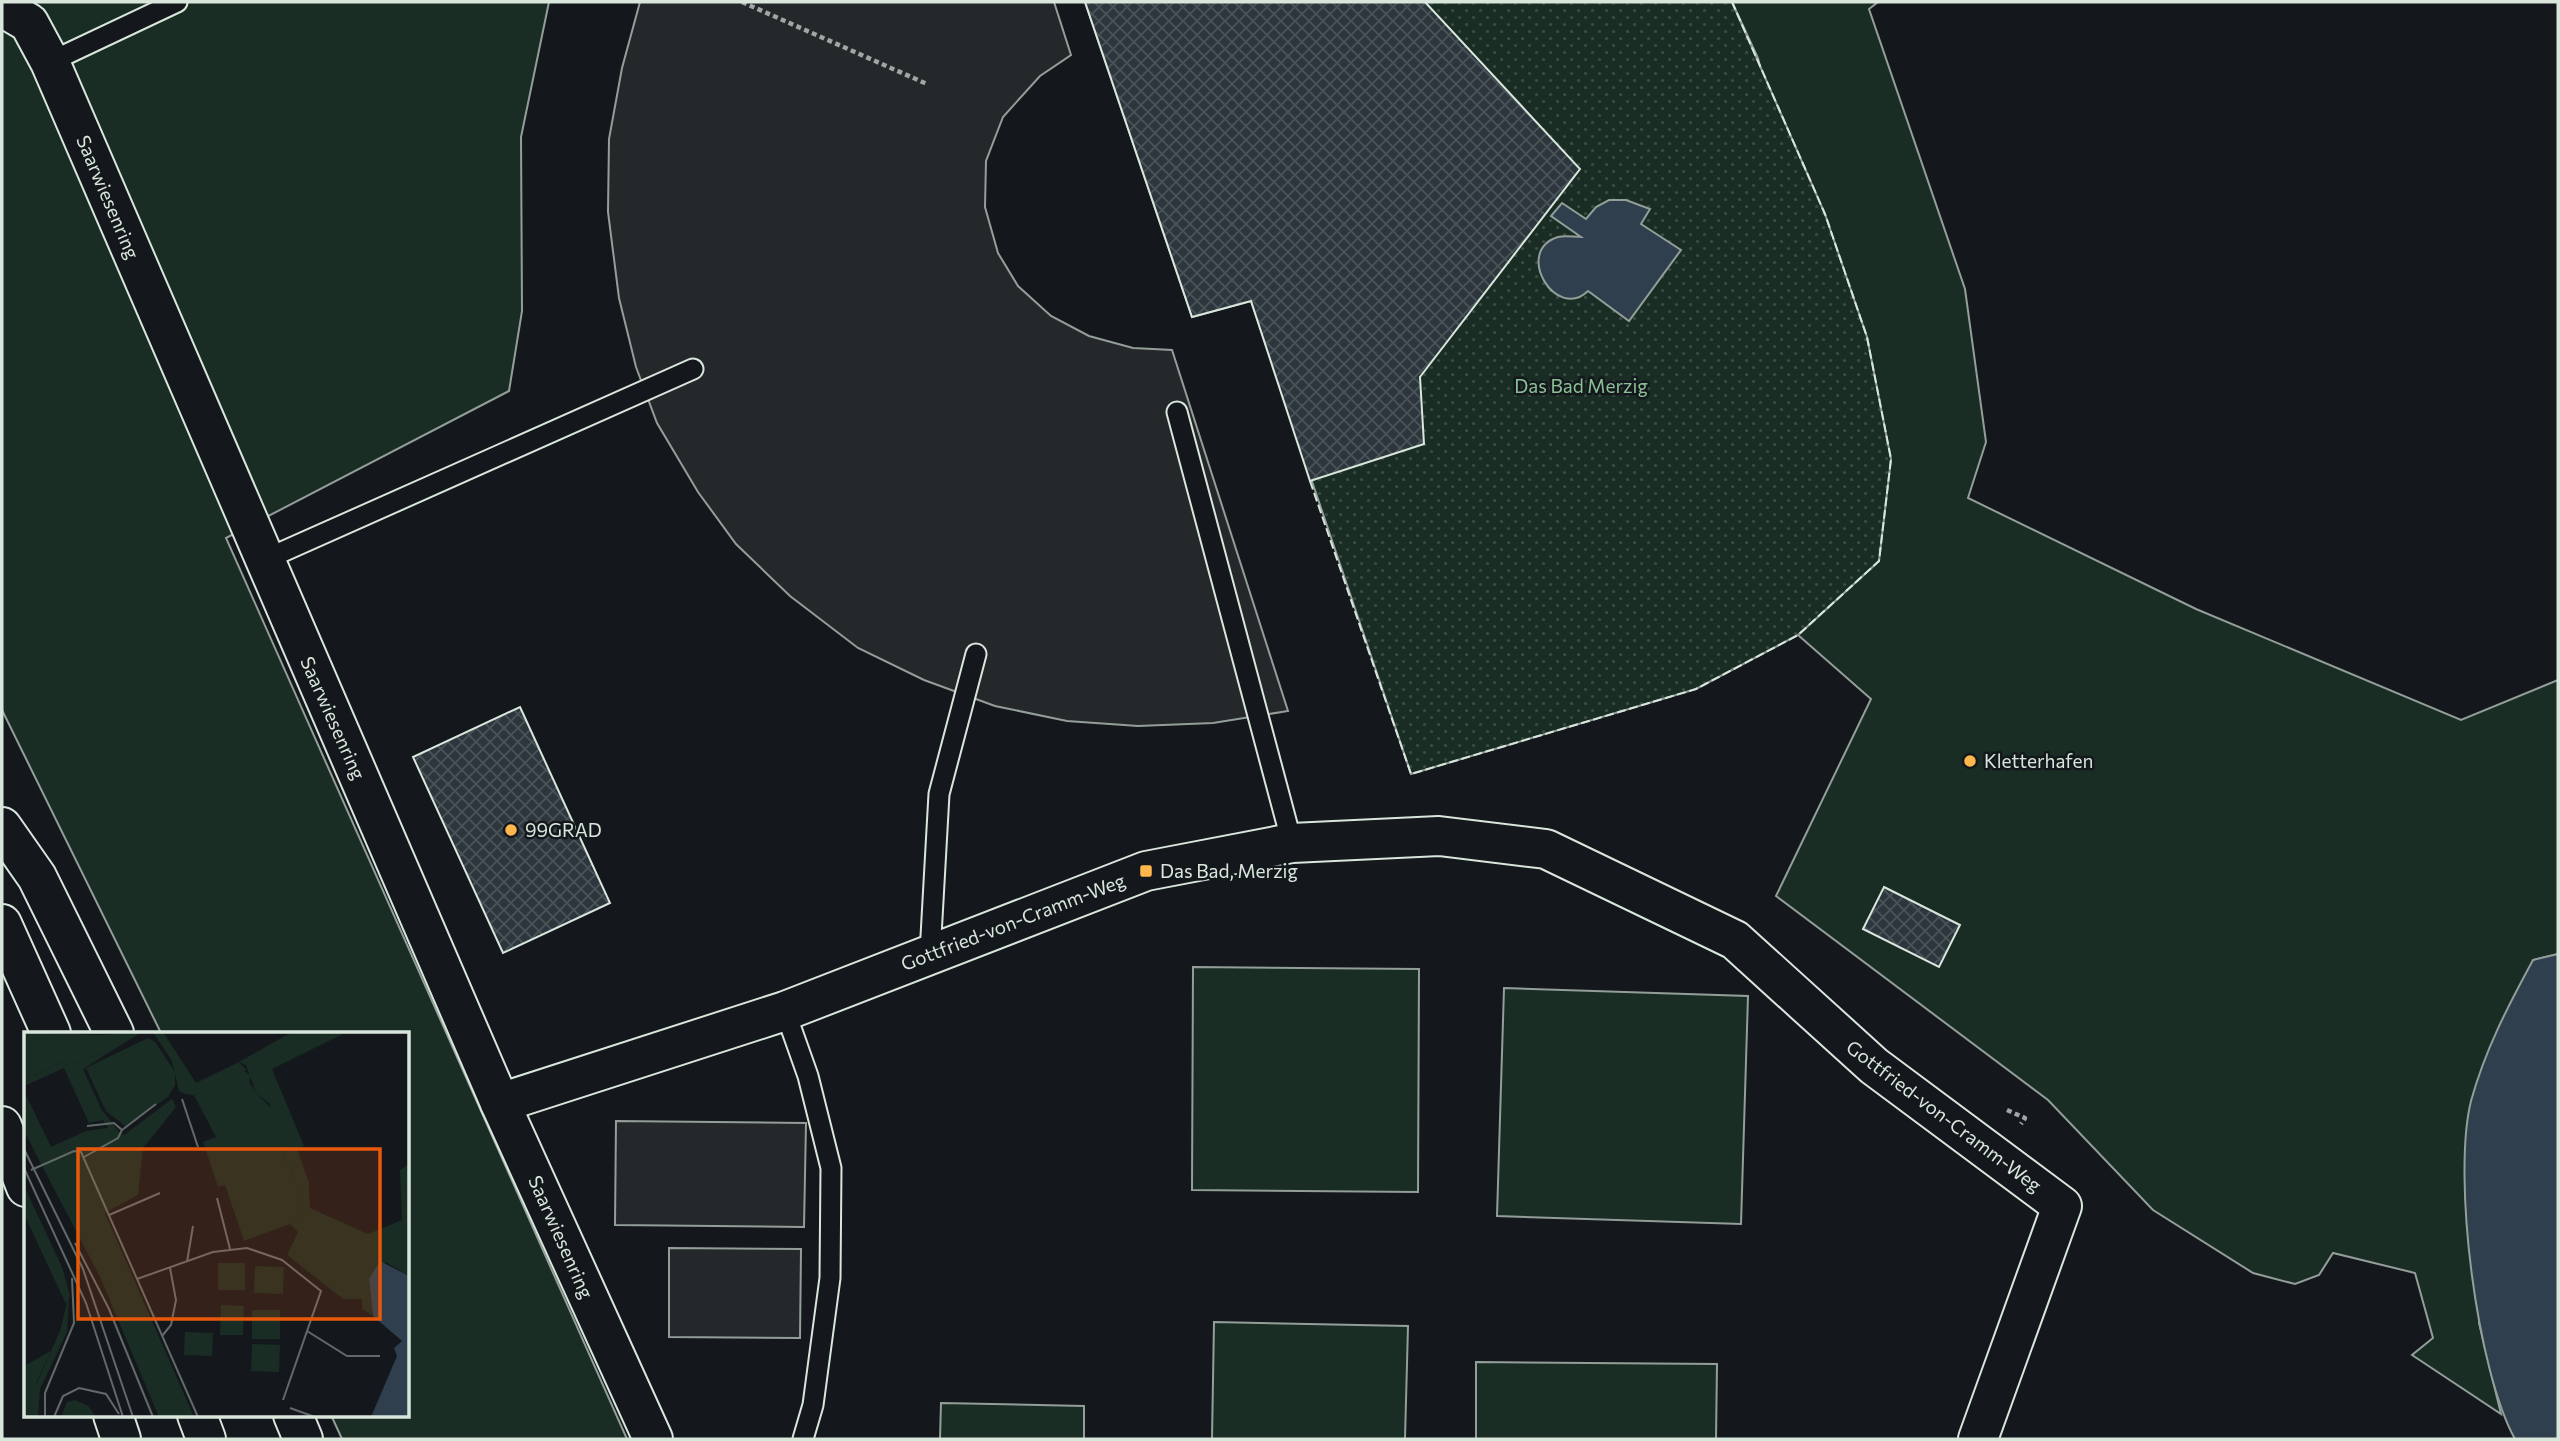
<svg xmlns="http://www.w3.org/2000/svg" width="2560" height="1441" font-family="Commissioner,sans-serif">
<defs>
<pattern id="park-dots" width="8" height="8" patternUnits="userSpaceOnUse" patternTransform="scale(1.75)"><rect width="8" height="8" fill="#1a2d24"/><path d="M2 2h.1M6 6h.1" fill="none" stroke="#3b4b43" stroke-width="1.8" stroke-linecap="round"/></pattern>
<pattern id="building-cross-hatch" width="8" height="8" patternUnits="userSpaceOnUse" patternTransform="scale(1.75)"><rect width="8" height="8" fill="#2c363c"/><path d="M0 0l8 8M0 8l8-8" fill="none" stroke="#4a5358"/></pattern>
</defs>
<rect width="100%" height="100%" fill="#14181c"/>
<g fill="#1a2d24" stroke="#939e99" stroke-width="2">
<path d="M2,2H549L521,137L522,311L509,391L226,538L627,1439H342L331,1415H408V1033H161L2,710Z"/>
<path d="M1732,2H1878L1869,9L1965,289L1986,442L1968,498L2196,609L2461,720L2558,680V954L2533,960L2479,1323L2501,1414L2412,1355L2433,1338L2415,1273L2333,1253L2319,1275L2295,1284L2253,1273L2153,1210L2048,1100L1776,896L1871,699L1798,635L1879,561L1758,58Z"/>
<path d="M1193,967L1419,969L1418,1192L1192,1190Z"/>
<path d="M1504,988L1748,996L1741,1224L1497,1216Z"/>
<path d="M1214,1322L1408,1326L1405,1439H1212Z"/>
<path d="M1476,1362L1717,1364L1716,1439H1476Z"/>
<path d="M941,1403L1084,1406V1439H940Z"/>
</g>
<path fill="url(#park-dots)" stroke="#939e99" stroke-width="2" d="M1085,2H1732L1825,214L1867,337L1891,459L1879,561L1798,635L1696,689L1411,774L1251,301L1192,317Z"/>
<g fill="#24282b" stroke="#939e99" stroke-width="2">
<path d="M640,2H1054L1071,55L1040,76L1003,117L986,161L985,207L998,253L1018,286L1051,316L1089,336L1133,348L1172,350L1288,711L1213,723L1138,726L1067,721L995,706L924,680L858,648L790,596L736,544L698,492L657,423L636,367L619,298L608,212L609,139L622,68Z"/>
<path d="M616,1121L806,1123L804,1227L615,1225Z"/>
<path d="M669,1248L801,1249L800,1338L669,1337Z"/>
</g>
<g fill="#2f3f4d" stroke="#939e99" stroke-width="2">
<path d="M1609,200H1626L1650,209L1641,224L1681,250L1629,321L1588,291C1556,322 1513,251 1558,237C1565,235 1574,237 1581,237L1551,216L1562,203L1586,219L1596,207Z"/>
<path d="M2558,954V1439H2515C2477,1371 2452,1177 2471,1101C2485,1050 2508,1006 2533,960Z"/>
</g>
<g fill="url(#building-cross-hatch)" stroke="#d8e6dc" stroke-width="2">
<path d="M1085,2H1425L1580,169L1420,377L1424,444L1310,481L1251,301L1192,317Z"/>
<path d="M520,707L610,903L503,953L413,757Z"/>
<path d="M1884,887L1960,925L1939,967L1863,929Z"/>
</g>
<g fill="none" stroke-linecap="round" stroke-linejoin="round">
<defs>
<g id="lane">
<path d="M50,62L177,2"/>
<path d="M1177,412L1292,843"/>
<path d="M264,560L693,369"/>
<path d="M930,954L939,794L976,654"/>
<path d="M785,1011L808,1076L831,1168L830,1278L813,1405L803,1439"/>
</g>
<g id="street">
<path d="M2,7L29,23L50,62L500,1103L653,1439"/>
<path d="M500,1103L785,1011L1146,871L1292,843L1439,836L1546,849L1735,940L1874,1066L2062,1206L1978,1439"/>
</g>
<g id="highway">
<path d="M2,827L37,877L114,1033"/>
<path d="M2,924L51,1033"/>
<path d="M2,1126L26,1187"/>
<path d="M113,1415L121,1439"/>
<path d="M197,1415L206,1439"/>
<path d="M293,1415L303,1439"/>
</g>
</defs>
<use href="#lane" stroke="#d8e6dc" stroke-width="23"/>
<use href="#street" stroke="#d8e6dc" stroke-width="42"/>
<use href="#highway" stroke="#d8e6dc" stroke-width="42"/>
<g stroke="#9da8a2" stroke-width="4.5" stroke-dasharray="5 3.5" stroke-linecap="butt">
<path d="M742,2L927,84"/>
<path d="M2007,1110L2025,1118L2021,1124"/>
</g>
<use href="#lane" stroke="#14181c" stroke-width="19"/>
<use href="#street" stroke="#14181c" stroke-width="38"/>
<use href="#highway" stroke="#14181c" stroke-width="38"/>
<path stroke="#d8e6dc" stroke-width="2" stroke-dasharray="9 3.5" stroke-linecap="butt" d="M1310,481L1411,774L1696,689L1798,635L1879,561L1891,459L1867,337L1825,214L1732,2"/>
</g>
<g fill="#ffb74d" stroke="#14181c" stroke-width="2.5">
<circle cx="1970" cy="761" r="7"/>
<circle cx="511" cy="830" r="7"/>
<rect x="1139" y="864" width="14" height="14" rx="3.5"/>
</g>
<g text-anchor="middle" stroke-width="5" stroke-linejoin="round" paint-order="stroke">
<g font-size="19" fill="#d8e6dc" stroke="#14181c">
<text transform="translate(108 197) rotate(67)" y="7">Saarwiesenring</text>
<text transform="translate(333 718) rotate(66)" y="7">Saarwiesenring</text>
<text transform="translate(1013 922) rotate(-21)" y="7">Gottfried-von-Cramm-Weg</text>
<text transform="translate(1944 1116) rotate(37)" y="7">Gottfried-von-Cramm-Weg</text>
<text transform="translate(561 1237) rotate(66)" y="7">Saarwiesenring</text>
</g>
<g font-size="19" fill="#8ac095" stroke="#14181c">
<text x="1581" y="393">Das Bad Merzig</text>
</g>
<g font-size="19" fill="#d8e6dc" stroke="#14181c" text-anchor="start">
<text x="1984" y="768">Kletterhafen</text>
<text x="525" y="837">99GRAD</text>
<text x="1160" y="878">Das Bad, Merzig</text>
</g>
</g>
<g transform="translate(24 1032)">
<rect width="385" height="385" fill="#14181c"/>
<path d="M268,0H323L248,37L280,114L274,119L285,151L286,176L344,202L378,188L376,138L385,132V244L362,230L345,247L349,284L338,277V267H319L263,223L274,200L266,192L275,183L269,142L245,94L246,72L232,61L222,33L215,30ZM124,6L131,10L151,40V53L144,65L101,94L82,79L62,36ZM89,18L59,37L77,77L95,100L100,103L148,67L152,75L119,116L114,163L81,181L170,385H135L76,245L0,99V59L27,115L62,99L84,96L79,88L65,91L40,36L0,54V48L36,31L44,33ZM0,154L38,235L46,264L42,272L0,182ZM194,231H221V258H194ZM231,234L260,235L259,262L230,261ZM197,273L220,274L219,303H196ZM228,278H256V307H228ZM161,300L189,301L188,324L160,323ZM228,312L256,313L255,340L227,339ZM27,319L13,349L8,385H0V334Z" fill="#1a2d24"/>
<path d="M0,0L74,3L118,0L89,18L44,33L36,31L0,48ZM129,0H139L172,51L215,30L222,38L170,63L161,62L155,59L148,29ZM45,263L43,300L16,357L14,385H8L9,360L36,299ZM51,368L64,374L72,385H37L43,370Z" fill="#1a2d24"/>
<path d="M219,38L227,44L225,50L232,61L249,78L245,94L269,142L277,171L275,183L266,192L220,209L201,153L194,155L179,110L192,105L170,63Z" fill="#1a2d24"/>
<path d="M356,229L385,244V385H347L373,324L370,316L378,309L349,284L345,247Z" fill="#2f3f4d"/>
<path fill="none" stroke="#626a69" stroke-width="2" d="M158,67L174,115M98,98L132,72M0,117L59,237L109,385M60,125L94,106L98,98L90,91L63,94M0,136L62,271L99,385M7,138L50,119L57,120L174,385M193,166L206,217M85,183L136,161M51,211L85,277L129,385M163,230L169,194M113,247L189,220L223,216L258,228L297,259L259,368M283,299L323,324H356M138,304L147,293L152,268L146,236M266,376L291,385M21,385V361L50,291L48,246M30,385L39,364L55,356L82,362L95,382"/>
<path fill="#e8590c" fill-opacity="0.15" stroke="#e8590c" stroke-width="3.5" d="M54,117H356V287H54Z"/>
<rect width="385" height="385" fill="none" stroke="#d8e6dc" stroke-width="3.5"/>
</g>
<rect width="2560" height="1441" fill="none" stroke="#d8e6dc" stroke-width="7"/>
</svg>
